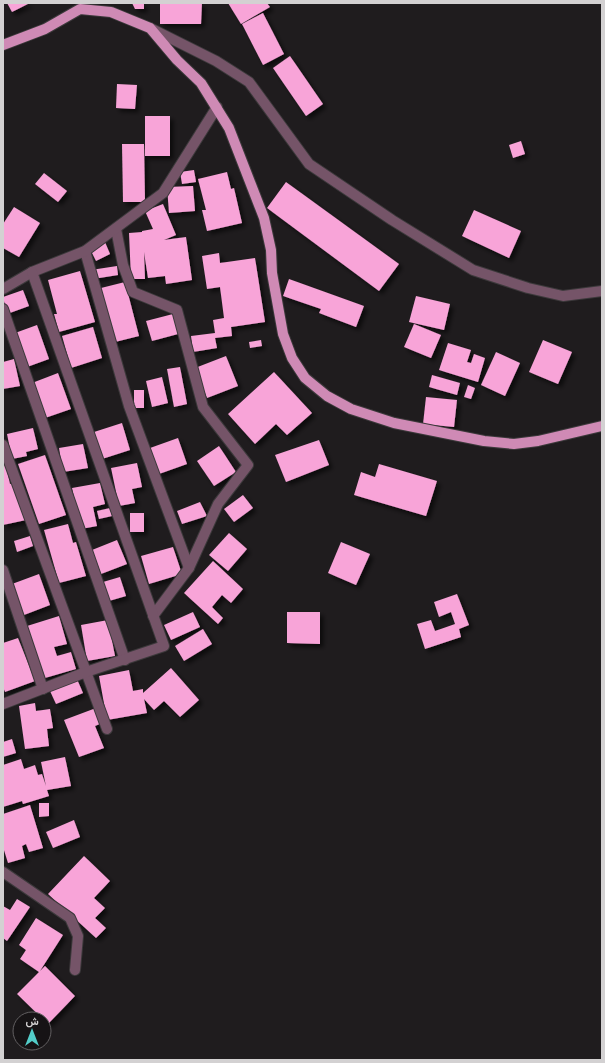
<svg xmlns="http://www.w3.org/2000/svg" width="605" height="1063" font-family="Figtree,Vazirmatn,sans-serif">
<defs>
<filter id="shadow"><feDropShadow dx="3.5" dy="3.5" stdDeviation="2" flood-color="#0009"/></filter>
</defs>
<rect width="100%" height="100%" fill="#1f1c1e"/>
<g fill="#f8a4d8" filter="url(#shadow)">
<path d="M7,3H30L12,12Z"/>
<path d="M132,3H144V9H135Z"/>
<path d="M160,3H202L201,24H160Z"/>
<path d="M228,3H267L270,7L241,24Z"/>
<path d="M263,13L284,54L263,65L242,24Z"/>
<path d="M290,56L323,104L306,116L273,68Z"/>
<path d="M117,84L137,85L135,109L116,108Z"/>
<rect x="145" y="116" width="25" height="40"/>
<path d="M521,141L525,154L513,158L509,145Z"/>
<path d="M122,144H144L145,202H123Z"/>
<path d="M194,170L196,182L182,184L180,172Z"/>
<path d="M227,172L231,189L234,188L242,223L207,231L202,210H206L198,179Z"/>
<path d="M44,173L67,191L58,202L35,184Z"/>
<path d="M286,182L399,264L379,291L267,208Z"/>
<path d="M193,186L195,211L169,213L167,187Z"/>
<path d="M163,204L176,235L164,240L186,237L192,280L166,284L165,276L148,278L144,252L145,279H131L129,233L142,232V231L153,229L145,211Z"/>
<path d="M14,207L40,223L19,257L3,248V224Z"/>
<path d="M474,210L521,231L509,258L462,236Z"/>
<path d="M105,242L110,254L96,261L90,249Z"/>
<path d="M219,253L220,263L255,258L265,322L231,327L232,336L215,338L217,348L193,352L191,336L215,333L213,320L224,318L220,287L207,289L202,256Z"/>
<path d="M117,266L118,275L93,279L91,270Z"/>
<path d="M80,271L95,322L59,332L54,314H57L48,280Z"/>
<path d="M289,279L364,306L356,327L319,313L321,309L283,296Z"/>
<path d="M125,282L139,336L111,343L97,289Z"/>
<path d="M23,290L29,306L7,314L3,297Z"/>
<path d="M416,296L450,304L444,330L409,322Z"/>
<path d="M173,314L178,334L152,341L146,321Z"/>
<path d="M414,324L441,335L431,358L404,347Z"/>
<path d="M37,325L49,359L27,367L15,333Z"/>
<path d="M93,327L102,358L71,368L62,336Z"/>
<path d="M261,340L262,346L250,348L249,342Z"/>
<path d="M543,340L572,352L558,384L529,372Z"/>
<path d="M448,343L471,350L467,362L471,363L474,354L485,358L478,382L439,370Z"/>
<path d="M496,352L520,363L505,396L481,385Z"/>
<path d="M226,356L238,386L207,398L195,368Z"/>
<path d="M14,359L20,386L3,389V362Z"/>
<path d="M180,367L187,404L174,407L167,369Z"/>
<path d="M274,372L312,413L287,435L276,424L255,444L228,414Z"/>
<path d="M58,373L71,409L45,418L32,383Z"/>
<path d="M432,375L460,383L457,395L429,387Z"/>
<path d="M162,377L168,403L152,407L146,381Z"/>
<path d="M468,385L475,388L471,399L464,397Z"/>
<rect x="134" y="390" width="10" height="18"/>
<path d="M426,397L457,400L454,427L423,424Z"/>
<path d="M122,423L130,450L102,459L94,432Z"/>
<path d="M33,428L38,449L26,452L27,456L12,459L7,434Z"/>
<path d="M178,438L187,464L159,474L150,448Z"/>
<path d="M319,440L329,465L286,482L275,455Z"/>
<path d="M83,444L88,468L63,472L59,448Z"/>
<path d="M219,446L236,472L214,486L197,461Z"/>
<path d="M45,455L66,515L39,524L18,464Z"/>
<path d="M4,458L10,484L16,483L26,520L3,525Z"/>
<path d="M137,463L142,487L132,489L135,503L119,506L111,468Z"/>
<path d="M379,464L437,481L426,516L354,495L361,472L375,477Z"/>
<path d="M100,483L105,504L93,507L97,526L81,529L72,488Z"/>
<path d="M243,495L253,508L234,522L224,509Z"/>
<path d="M200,502L207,516L182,524L177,511Z"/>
<path d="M110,508L112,516L99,519L97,511Z"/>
<rect x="130" y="513" width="14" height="19"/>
<path d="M68,524L73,543L76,542L86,576L59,583L44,530Z"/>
<path d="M229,533L247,549L228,571L209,555Z"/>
<path d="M30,536L33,546L17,552L14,541Z"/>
<path d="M117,540L127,564L101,574L92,550Z"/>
<path d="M341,542L370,554L356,585L328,573Z"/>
<path d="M173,547L182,574L149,584L141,556Z"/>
<path d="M213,561L243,589L231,603L222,595L212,607L223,618L218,624L184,593Z"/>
<path d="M39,574L50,605L24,615L12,584Z"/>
<path d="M120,577L126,596L109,601L103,582Z"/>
<path d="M457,594L469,625L459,629L461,637L425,649L417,624L431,620L435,631L455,624L451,612L439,617L434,602Z"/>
<path d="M193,612L200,627L171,640L164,625Z"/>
<path d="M287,612H320V644L287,643Z"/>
<path d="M59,616L67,644L54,647L57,656L71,652L76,669L45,678L27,626Z"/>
<path d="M108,620L115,656L87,661L81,625Z"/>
<path d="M203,629L212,644L184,661L175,646Z"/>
<path d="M18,638L35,681L5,692L3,687V643Z"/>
<path d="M171,668L199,700L180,717L164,701L154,710L144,699L147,713L107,720L99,676L129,670L133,691L143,689V693Z"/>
<path d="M77,679L83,693L56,704L50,691Z"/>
<path d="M35,703L36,711L50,709L53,728L47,729L49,746L25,749L19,706Z"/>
<path d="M96,708L102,723L95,726L104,748L79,757L64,720Z"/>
<path d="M12,739L16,753L3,757V742Z"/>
<path d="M65,757L71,786L47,790L49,796L23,804L22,801L3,807V765L21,759L24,769L35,765L38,775L42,774L46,786L41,762Z"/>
<path d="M39,803H49V816L39,817Z"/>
<path d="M30,805L43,848L29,852L26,844L22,846L25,858L8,863L3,847V814Z"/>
<path d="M74,820L80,837L53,848L46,832Z"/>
<path d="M84,856L110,881L94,898L105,908L95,918L106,928L96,938L48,894Z"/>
<path d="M17,899L30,907L7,941L3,938V906L10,910Z"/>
<path d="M36,918L63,935L40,971L45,966L75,996L48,1024L17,994L39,972L20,959L26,950L19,945Z"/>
</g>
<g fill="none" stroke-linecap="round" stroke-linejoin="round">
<defs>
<g id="minor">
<path d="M150,28L216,61L249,82L309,164L392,220L473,270L528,288L563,296L602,291"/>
<path d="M116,229L123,265L133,292L177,310L203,407L248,465L218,504L189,568L153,616"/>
<path d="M85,251L129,406L189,568"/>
<path d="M3,289L32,272L85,251L163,193L217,107"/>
<path d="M3,309L125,660"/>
<path d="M3,445L107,729"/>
<path d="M3,570L43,689"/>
<path d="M3,704L86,672L164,646L32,272"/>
<path d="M3,872L70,918L78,936L75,970"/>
</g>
<path id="major" d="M3,45L45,29L80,9L111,12L150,28L177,60L201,83L229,128L264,218L271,250L272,273L283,334L292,358L305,378L327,396L351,409L394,423L484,441L514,444L538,441L602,426"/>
</defs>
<use href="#minor" stroke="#3c393b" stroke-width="12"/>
<use href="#major" stroke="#3c393b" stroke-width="12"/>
<use href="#minor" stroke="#755468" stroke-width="10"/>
<use href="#major" stroke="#cf8ab5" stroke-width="10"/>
</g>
<rect width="605" height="1063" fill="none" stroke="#d3d1d2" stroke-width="8"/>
<g transform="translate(32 1031)"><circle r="19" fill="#161315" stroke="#625f61"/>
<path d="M0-3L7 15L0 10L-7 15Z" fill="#53cdc9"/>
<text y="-6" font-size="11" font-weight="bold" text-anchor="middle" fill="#d3d1d2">ش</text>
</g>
</svg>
